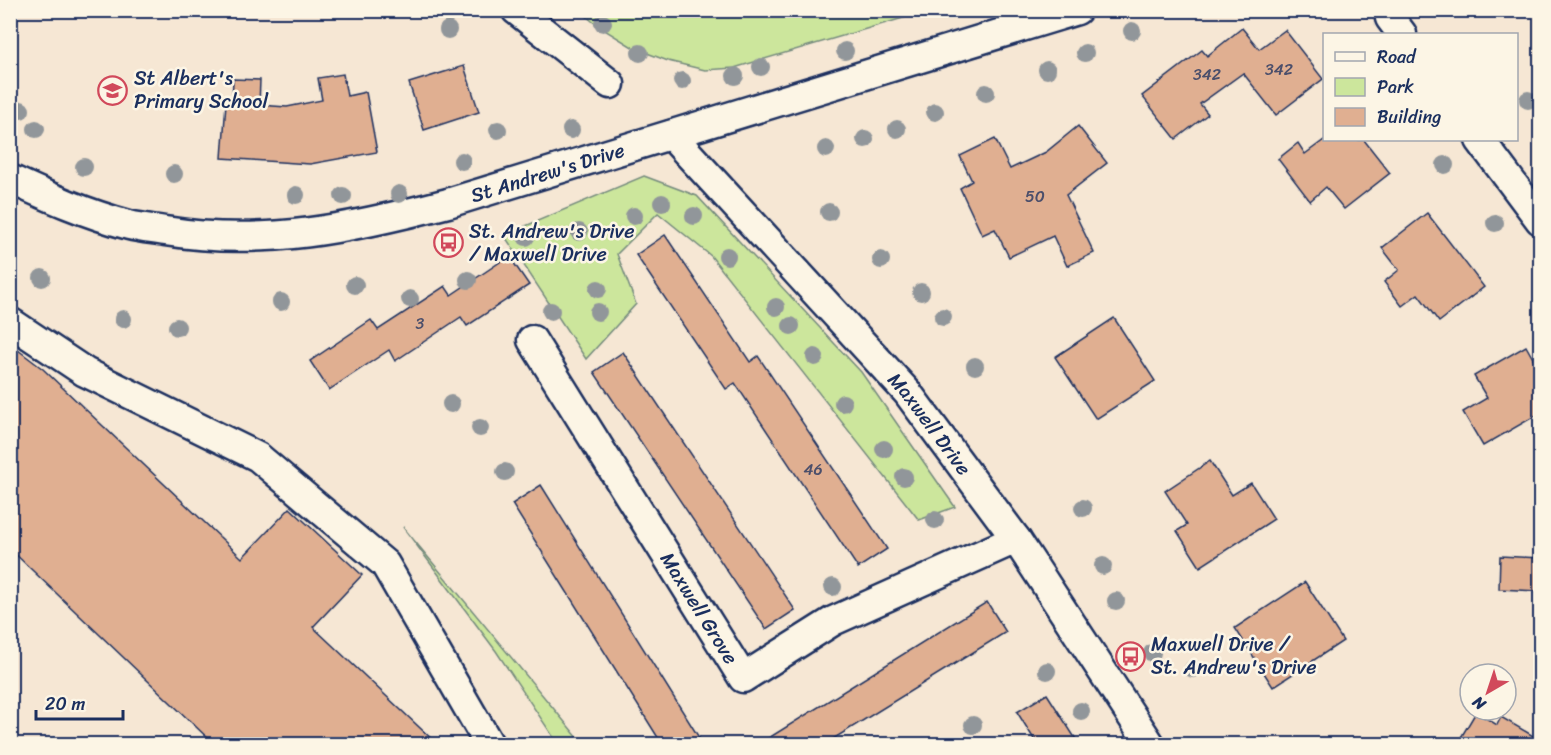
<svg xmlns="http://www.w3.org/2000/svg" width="1551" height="755" font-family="Sriracha,sans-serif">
<rect width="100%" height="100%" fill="#f6e7d4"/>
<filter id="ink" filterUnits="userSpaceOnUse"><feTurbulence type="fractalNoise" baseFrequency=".0167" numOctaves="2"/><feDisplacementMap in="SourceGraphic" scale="12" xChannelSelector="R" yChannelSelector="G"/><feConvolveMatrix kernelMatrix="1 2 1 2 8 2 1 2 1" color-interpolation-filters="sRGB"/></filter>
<g filter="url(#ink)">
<g fill="#cce69c" stroke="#748a7d" stroke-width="1.5">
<path d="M580,11H927L734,68L705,70L668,61L634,48L598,26Z"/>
<path d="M644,176L697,196L861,372L955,507L919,520L711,256L658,213L617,254L636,304L586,359L504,235Z"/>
<path d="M403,527L583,744H558L496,651Z"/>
</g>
<g fill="#e0af91" stroke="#1b2f5e" stroke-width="1.5">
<path d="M1242,28L1259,49L1285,30L1323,79L1276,115L1243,73L1200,104L1208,114L1176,139L1142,96L1202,50L1207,56Z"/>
<path d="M464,66L479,112L424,130L409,83Z"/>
<path d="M343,74L347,96L366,92L377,152L310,164L222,158L226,103L232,104L233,79L260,80L259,105L287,107L322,100L318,78Z"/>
<path d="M1078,126L1107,163L1066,195L1094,253L1067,266L1053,236L1009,257L995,229L982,235L960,188L972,181L960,156L995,139L1010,169L1046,152Z"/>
<path d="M1324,140H1364L1390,173L1344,209L1326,187L1310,201L1278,159L1298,143L1305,154Z"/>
<path d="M1427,213L1484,287L1439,322L1418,294L1402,306L1384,282L1399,270L1382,248Z"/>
<path d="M665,235L750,362L758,356L887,549L858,568L735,383L726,389L636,255Z"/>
<path d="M509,256L529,285L467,326L461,317L395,361L389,350L329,390L310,361L371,320L378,330L445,286L451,295Z"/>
<path d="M1114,318L1155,381L1096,419L1055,357Z"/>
<path d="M10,344L43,369L242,558L290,508L362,575L313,627L437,744H214L10,549Z"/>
<path d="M1526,346L1540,371V413L1483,446L1463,412L1487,398L1474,376Z"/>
<path d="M623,352L795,610L766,629L594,372Z"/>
<path d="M1210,461L1232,495L1251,483L1274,519L1200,567L1177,531L1187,525L1165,491Z"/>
<path d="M541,485L703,744H662L512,504Z"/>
<path d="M1500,556L1540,558V591L1499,589Z"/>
<path d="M1305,582L1343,641L1273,687L1235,628Z"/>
<path d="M987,602L1006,632L825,744H759Z"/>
<path d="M1047,694L1079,744H1037L1017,712Z"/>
<path d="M1476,712L1497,725L1501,717L1540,740V744H1457Z"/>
</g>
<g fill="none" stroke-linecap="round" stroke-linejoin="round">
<defs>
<g id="minor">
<path d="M516,10L610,84"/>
<path d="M1390,18L1402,34"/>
<path id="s1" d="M671,135L907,392L1016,539L1150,744"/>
<path d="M1480,140L1540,220"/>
<path id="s2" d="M10,179C49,197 87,214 129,225C141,228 153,229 165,231C264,247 352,228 448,203L1077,10"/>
<path d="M10,322L85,372L258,457L385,564L489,744"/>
<path id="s3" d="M532,340L743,678L833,621L1016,539"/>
</g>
</defs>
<use href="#minor" stroke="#1b2f5e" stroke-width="33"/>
<use href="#minor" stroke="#fcf5e5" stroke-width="28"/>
</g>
<g fill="#91969a">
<circle cx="603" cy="23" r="9"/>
<circle cx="448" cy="30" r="9"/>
<circle cx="1132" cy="31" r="9"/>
<circle cx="845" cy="51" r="9"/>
<circle cx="640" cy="53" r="9"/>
<circle cx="1085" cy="53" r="9"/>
<circle cx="761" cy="67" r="9"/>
<circle cx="1047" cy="70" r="9"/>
<circle cx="735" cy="76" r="9"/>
<circle cx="682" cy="81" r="9"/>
<circle cx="986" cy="93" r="9"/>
<circle cx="1528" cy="100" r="9"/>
<circle cx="21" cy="110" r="9"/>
<circle cx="935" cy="112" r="9"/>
<circle cx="36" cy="129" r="9"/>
<circle cx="897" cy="129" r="9"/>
<circle cx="498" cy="130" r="9"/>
<circle cx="571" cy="130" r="9"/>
<circle cx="865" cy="139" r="9"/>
<circle cx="826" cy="149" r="9"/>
<circle cx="462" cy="161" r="9"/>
<circle cx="1445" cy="165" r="9"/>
<circle cx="84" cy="167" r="9"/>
<circle cx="174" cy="174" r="9"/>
<circle cx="399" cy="194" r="9"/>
<circle cx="296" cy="195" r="9"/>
<circle cx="343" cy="196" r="9"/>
<circle cx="662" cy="203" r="9"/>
<circle cx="829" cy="212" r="9"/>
<circle cx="634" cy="216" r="9"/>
<circle cx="694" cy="216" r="9"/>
<circle cx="1495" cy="223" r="9"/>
<circle cx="579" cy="232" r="9"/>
<circle cx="526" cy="237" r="9"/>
<circle cx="727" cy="256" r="9"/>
<circle cx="881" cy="260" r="9"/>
<circle cx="42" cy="278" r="9"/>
<circle cx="468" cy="280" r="9"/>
<circle cx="355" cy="285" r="9"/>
<circle cx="598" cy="289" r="9"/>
<circle cx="921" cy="292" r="9"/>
<circle cx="410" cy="299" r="9"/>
<circle cx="281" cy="302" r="9"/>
<circle cx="776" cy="307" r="9"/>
<circle cx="551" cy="311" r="9"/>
<circle cx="598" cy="312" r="9"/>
<circle cx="943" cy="317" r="9"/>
<circle cx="123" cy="319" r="9"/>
<circle cx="791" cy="326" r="9"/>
<circle cx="177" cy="327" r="9"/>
<circle cx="815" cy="357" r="9"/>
<circle cx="975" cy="366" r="9"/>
<circle cx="843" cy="403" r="9"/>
<circle cx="451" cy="404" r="9"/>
<circle cx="480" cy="428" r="9"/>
<circle cx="884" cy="449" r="9"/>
<circle cx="505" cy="472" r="9"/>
<circle cx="904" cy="477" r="9"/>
<circle cx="1083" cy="508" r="9"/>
<circle cx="935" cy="520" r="9"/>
<circle cx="1103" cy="566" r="9"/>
<circle cx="833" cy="587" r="9"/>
<circle cx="1116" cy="601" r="9"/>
<circle cx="1152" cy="653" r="9"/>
<circle cx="1193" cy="669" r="9"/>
<circle cx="1047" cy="671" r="9"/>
<circle cx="1081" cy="711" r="9"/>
<circle cx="973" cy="725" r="9"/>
</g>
</g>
<defs>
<symbol id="school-ring" viewBox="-11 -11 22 22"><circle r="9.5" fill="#fcf5e5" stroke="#d1495b" stroke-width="1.5"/><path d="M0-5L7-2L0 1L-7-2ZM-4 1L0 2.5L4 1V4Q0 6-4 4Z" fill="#d1495b"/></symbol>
<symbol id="bus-ring" viewBox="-11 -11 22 22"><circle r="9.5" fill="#fcf5e5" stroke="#d1495b" stroke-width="1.5"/><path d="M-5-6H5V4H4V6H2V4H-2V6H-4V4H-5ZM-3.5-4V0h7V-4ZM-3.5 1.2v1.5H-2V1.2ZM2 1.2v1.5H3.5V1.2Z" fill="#d1495b"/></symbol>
</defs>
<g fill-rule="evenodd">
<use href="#school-ring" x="96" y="74" width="33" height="33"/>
<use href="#bus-ring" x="432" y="226" width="33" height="33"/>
<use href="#bus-ring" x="1114" y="640" width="33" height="33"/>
</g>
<g text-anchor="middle" stroke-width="5" stroke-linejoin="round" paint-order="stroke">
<g font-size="16" fill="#4c4f6b">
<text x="1279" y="75">342</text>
<text x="1207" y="80">342</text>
<text x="1035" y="202">50</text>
<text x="420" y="329">3</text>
<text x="813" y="475">46</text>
</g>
<g font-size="20" fill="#1b2f5e" stroke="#fcf5e5" text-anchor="start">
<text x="134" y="85">St Albert's<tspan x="134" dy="23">Primary School</tspan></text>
<text x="469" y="238">St. Andrew's Drive<tspan x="469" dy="23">/ Maxwell Drive</tspan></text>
<text x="1151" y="651">Maxwell Drive /<tspan x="1151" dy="23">St. Andrew's Drive</tspan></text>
</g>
<g font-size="20" fill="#1b2f5e" stroke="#fcf5e5">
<text dy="7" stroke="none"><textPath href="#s2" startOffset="555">St Andrew's Drive</textPath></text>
<text dy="7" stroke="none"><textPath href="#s1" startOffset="388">Maxwell Drive</textPath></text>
<text dy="7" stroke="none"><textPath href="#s3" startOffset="316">Maxwell Grove</textPath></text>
</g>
</g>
<rect width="1551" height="755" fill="none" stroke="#fcf5e5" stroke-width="36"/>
<rect x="18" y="18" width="1515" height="719" fill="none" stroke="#1b2f5e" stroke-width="2" filter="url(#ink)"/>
<rect x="1323" y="33" width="195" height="108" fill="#fcf5e5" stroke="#a2a6af" stroke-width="1.5"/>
<rect x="1335" y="52" width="30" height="9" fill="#fcf5e5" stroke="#a2a6af" stroke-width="1.5"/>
<text x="1377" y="63" font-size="18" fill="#1b2f5e">Road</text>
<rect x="1335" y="78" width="30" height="18" fill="#cce69c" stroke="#a2a6af" stroke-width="1.5"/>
<text x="1377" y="93" font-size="18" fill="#1b2f5e">Park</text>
<rect x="1335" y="108" width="30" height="18" fill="#e0af91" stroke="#a2a6af" stroke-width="1.5"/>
<text x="1377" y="123" font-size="18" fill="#1b2f5e">Building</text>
<g transform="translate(1488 692) rotate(219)"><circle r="28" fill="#fcf5e5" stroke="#a2a6af" stroke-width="1.5"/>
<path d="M0-4.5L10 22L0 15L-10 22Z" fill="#d1495b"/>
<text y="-9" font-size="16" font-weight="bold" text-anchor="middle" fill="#1b2f5e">N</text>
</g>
<path d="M36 710v9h87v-9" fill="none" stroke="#1b2f5e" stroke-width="3"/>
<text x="45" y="710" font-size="18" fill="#1b2f5e" stroke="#fcf5e5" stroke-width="4.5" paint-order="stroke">20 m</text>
</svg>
